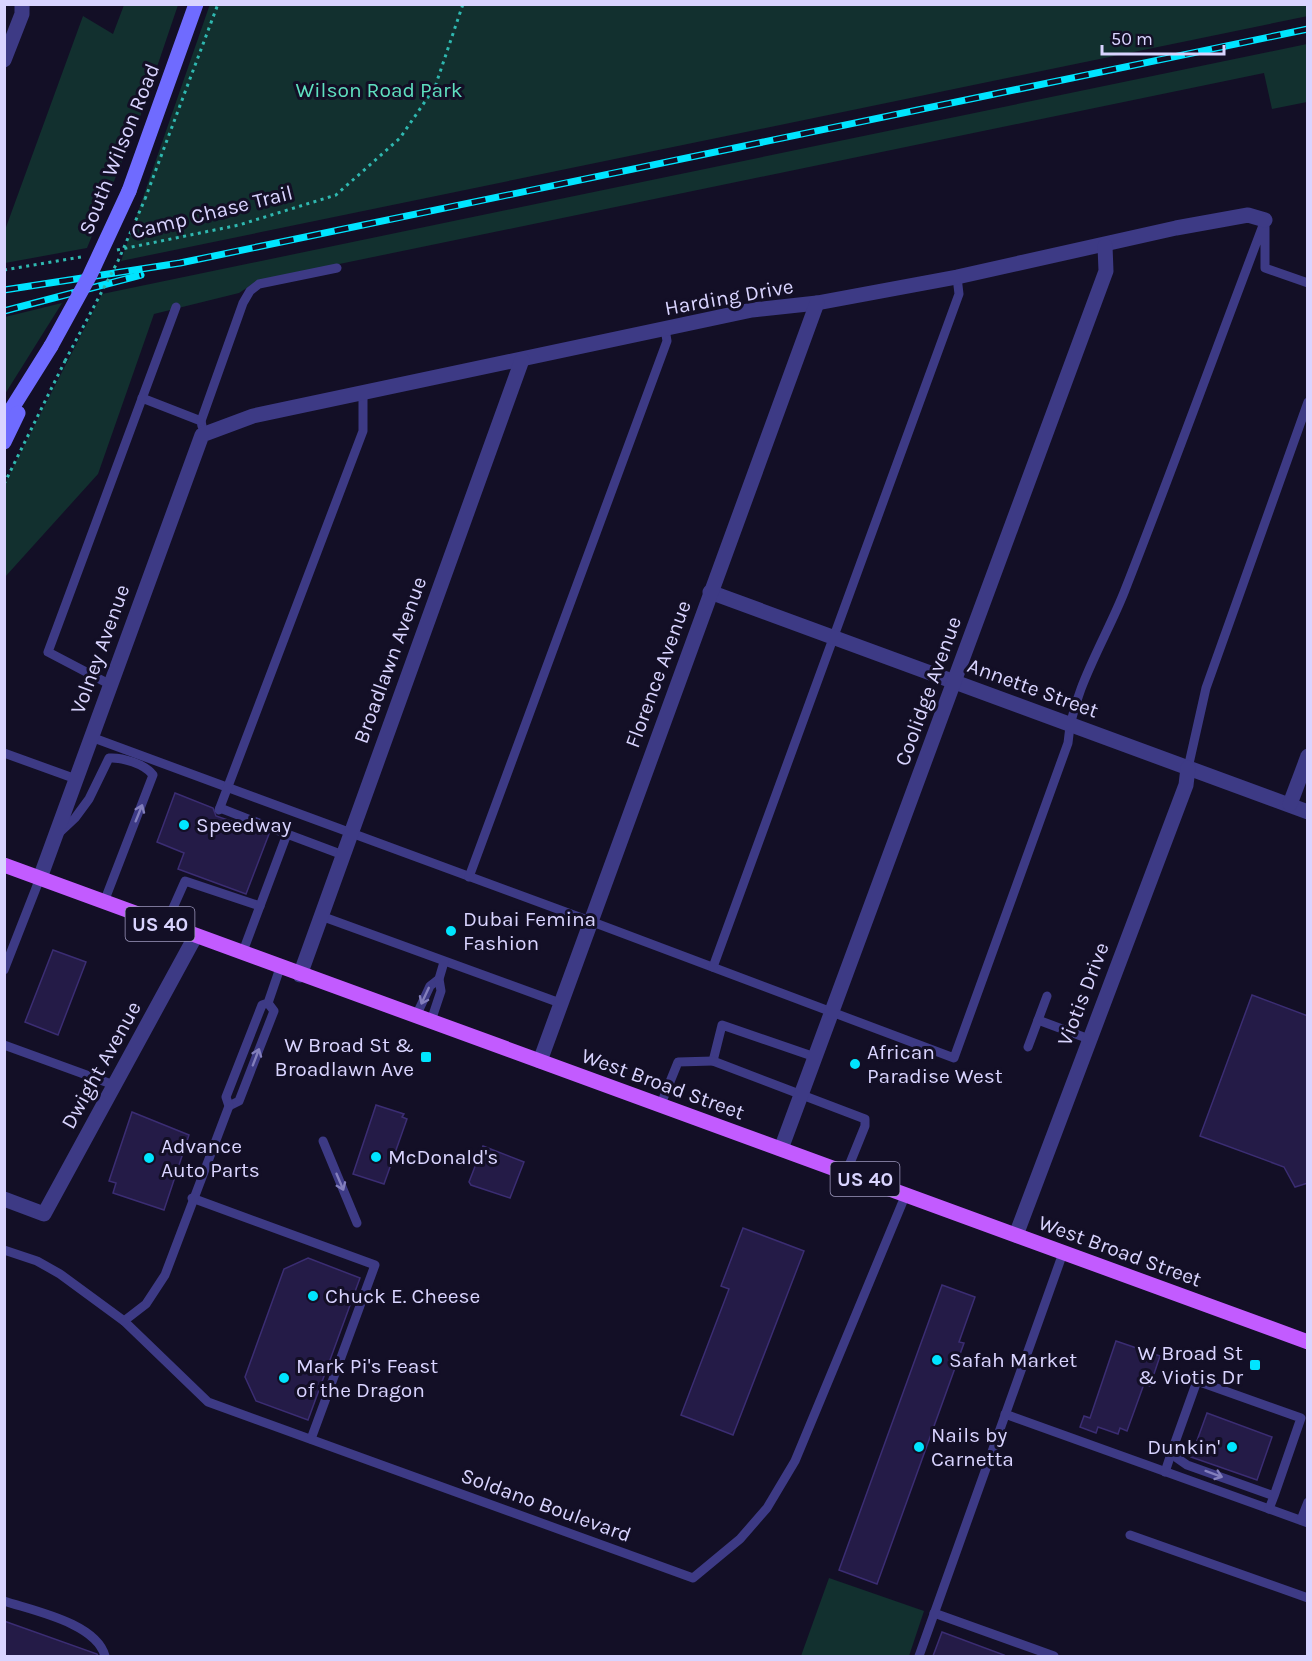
<svg xmlns="http://www.w3.org/2000/svg" width="1312" height="1661" font-family="Karla,sans-serif">
<rect width="100%" height="100%" fill="#130f26"/>
<g fill="#12302f">
<path d="M210,4H1307L1308,16L121,261Z"/>
<path d="M124,5H178L140,117L87,248L5,263V230L83,16L113,34Z"/>
<path d="M1307,44V102L1272,109L1264,73L257,281L239,293L154,314L98,474L5,577V483L102,294Z"/>
<path d="M62,303L5,394V317Z"/>
<path d="M829,1578L924,1611L909,1656H801Z"/>
</g>
<g fill="#241b47" stroke="#3b2d73" stroke-width="1.5">
<path d="M175,793L213,808L216,816L269,834L246,894L178,869L184,853L157,842Z"/>
<path d="M53,950L86,962L58,1035L25,1022Z"/>
<path d="M1252,995L1308,1016V1183L1295,1187L1284,1167L1200,1136Z"/>
<path d="M376,1105L404,1114L402,1117L407,1119L384,1184L353,1174Z"/>
<path d="M132,1112L189,1135L164,1210L113,1193L116,1183L109,1181Z"/>
<path d="M483,1146L524,1162L510,1198L471,1185L469,1182Z"/>
<path d="M743,1228L804,1251L733,1435L681,1415L729,1289L721,1286Z"/>
<path d="M308,1258L360,1278L308,1420L256,1401L245,1377L284,1269Z"/>
<path d="M942,1285L975,1297L959,1342L964,1343L877,1584L839,1570Z"/>
<path d="M1116,1341L1160,1356L1150,1386L1144,1384L1127,1431L1120,1428L1118,1434L1098,1427L1096,1433L1080,1427L1084,1416L1090,1418Z"/>
<path d="M1207,1413L1272,1437L1257,1480L1191,1457Z"/>
<path d="M4,1621L97,1654L98,1656H4Z"/>
<path d="M942,1632L1004,1655L1003,1656H933Z"/>
</g>
<g fill="none" stroke-linecap="round" stroke-linejoin="round">
<g stroke="#2fb8b0" stroke-width="3" stroke-dasharray="3 4.5" stroke-linecap="butt">
<path d="M145,199L218,4"/>
<path d="M117,250L239,225L336,195L400,138L435,87L463,4"/>
<path d="M4,270L81,257"/>
<path d="M4,484L65,361"/>
</g>
<g stroke="#3d3a85" stroke-width="9">
<path d="M142,398L201,421L202,426"/>
<path d="M201,421L243,303L250,291L259,284L337,268"/>
<path d="M109,684L48,652L176,307"/>
<path d="M91,737L590,921L954,1058L1068,743C1072,690 1106,639 1125,590C1173,468 1218,344 1265,220V268L1308,283"/>
<path d="M4,753L76,779"/>
<path d="M1188,768L1206,688L1308,402"/>
<path d="M220,808L287,834"/>
<path d="M219,810L363,431V393"/>
<path d="M59,833L75,818L89,799L109,758C122,757 145,764 153,775L104,902"/>
<path d="M469,877L667,341L665,329"/>
<path d="M321,916L560,1003"/>
<path d="M165,926L185,881L260,906"/>
<path d="M242,954L287,834L343,855"/>
<path d="M713,967L959,294L957,277"/>
<path d="M4,970L40,878"/>
<path d="M416,1016L430,986L439,979"/>
<path d="M1038,1020L1089,1039"/>
<path d="M431,1021L441,991L439,979L444,962"/>
<path d="M4,1045L114,1085"/>
<path d="M1028,1047L1047,996"/>
<path d="M815,1057L722,1025L713,1061L865,1119V1126L846,1173"/>
<path d="M661,1104L678,1062L713,1061"/>
<path d="M229,1106L239,1101L274,1011L268,1003"/>
<path d="M323,1141L357,1223"/>
<path d="M192,1198L375,1265L311,1439"/>
<path d="M4,1250L37,1261L60,1274L124,1321L208,1402L693,1578L740,1539L767,1508L795,1461L906,1194"/>
<path d="M124,1321L146,1304L165,1275L229,1106L226,1097L262,1005L268,1003L280,968"/>
<path d="M1005,1414L1308,1523"/>
<path d="M1165,1472L1173,1448"/>
<path d="M1269,1509L1274,1496L1301,1418L1197,1381L1173,1448L1177,1458L1187,1465L1274,1496"/>
<path d="M1301,1520L1308,1502"/>
<path d="M1130,1535L1308,1598"/>
<path d="M4,1601C34,1611 96,1623 105,1656"/>
<path d="M934,1613L1054,1656"/>
<path d="M919,1656L1063,1253"/>
</g>
<g stroke="#3d3a85" stroke-width="15">
<path d="M4,60L22,14V4"/>
<path d="M710,592L1308,812"/>
<path d="M1290,804L1308,756"/>
<path d="M40,878L202,435L253,416L752,310L817,303L957,277L1176,228L1248,215L1265,220"/>
<path d="M300,975L522,360"/>
<path d="M540,1061L817,303"/>
<path d="M781,1149L1106,271L1105,246"/>
<path d="M4,1199L44,1214L195,937"/>
<path d="M1016,1235L1186,785L1188,768"/>
</g>
<g stroke="#6f6bff" stroke-width="15">
<path d="M129,191L196,4"/>
<path d="M4,421L51,346"/>
<path d="M4,442L18,413"/>
</g>
<path stroke="#c25bff" stroke-width="15" d="M4,865L1308,1342"/>
<defs>
<g id="rail">
<path d="M4,290L180,263L1308,29"/>
<path d="M4,311L141,275"/>
</g>
</defs>
<use href="#rail" stroke="#00e5ff" stroke-width="7"/>
<use href="#rail" stroke="#130f26" stroke-width="4.5" stroke-dasharray="14" stroke-linecap="butt"/>
<path stroke="#2fb8b0" stroke-width="3" stroke-dasharray="3 4.5" stroke-linecap="butt" d="M65,361L118,261L145,199"/>
<path stroke="#6f6bff" stroke-width="15" d="M51,346L90,275L129,191"/>
</g>
<defs><path id="oneway-shaft" d="M-6 0H5M1.5-3L5.5 0L1.5 3" fill="none" stroke-width="1.6" stroke-linecap="round" stroke-linejoin="round" transform="scale(1.5)"/></defs>
<g stroke="#837fbc">
<use href="#oneway-shaft" transform="translate(139 813) rotate(-68)"/>
<use href="#oneway-shaft" transform="translate(425 996) rotate(115)"/>
<use href="#oneway-shaft" transform="translate(256 1057) rotate(-69)"/>
<use href="#oneway-shaft" transform="translate(340 1182) rotate(67)"/>
<use href="#oneway-shaft" transform="translate(1214 1474) rotate(20)"/>
</g>
<g fill="#00e5ff" stroke="#130f26" stroke-width="2">
<circle cx="184" cy="825" r="6"/>
<circle cx="451" cy="931" r="6"/>
<rect x="420" y="1051" width="12" height="12" rx="3"/>
<circle cx="855" cy="1064" r="6"/>
<circle cx="376" cy="1157" r="6"/>
<circle cx="149" cy="1158" r="6"/>
<circle cx="313" cy="1296" r="6"/>
<circle cx="937" cy="1360" r="6"/>
<rect x="1249" y="1359" width="12" height="12" rx="3"/>
<circle cx="284" cy="1378" r="6"/>
<circle cx="919" cy="1447" r="6"/>
<circle cx="1232" cy="1447" r="6"/>
</g>
<g text-anchor="middle" stroke-width="6" stroke-linejoin="round" paint-order="stroke">
<g fill="#130f26" stroke="#9e99be" stroke-width="1.5">
<rect x="125.5" y="907" width="69" height="34" rx="4.5"/>
<rect x="830.5" y="1162" width="69" height="34" rx="4.5"/>
</g>
<g font-size="20" font-weight="bold" fill="#d9d4ff">
<text x="160" y="931">US 40</text>
<text x="865" y="1186">US 40</text>
</g>
<g font-size="21" fill="#5fe0c0" stroke="#130f26">
<text x="379" y="97">Wilson Road Park</text>
</g>
<g font-size="21" fill="#d9d4ff" stroke="#130f26">
<text transform="translate(119 149) rotate(-68)" y="7">South Wilson Road</text>
<text transform="translate(212 212) rotate(-14)" y="7">Camp Chase Trail</text>
<text transform="translate(729 297) rotate(-10)" y="7">Harding Drive</text>
<text transform="translate(100 649) rotate(-70)" y="7">Volney Avenue</text>
<text transform="translate(390 660) rotate(-70)" y="7">Broadlawn Avenue</text>
<text transform="translate(658 674) rotate(-70)" y="7">Florence Avenue</text>
<text transform="translate(1033 688) rotate(20)" y="7">Annette Street</text>
<text transform="translate(928 691) rotate(-70)" y="7">Coolidge Avenue</text>
<text transform="translate(1083 994) rotate(-69)" y="7">Viotis Drive</text>
<text transform="translate(101 1065) rotate(-61)" y="7">Dwight Avenue</text>
<text transform="translate(663 1084) rotate(20)" y="7">West Broad Street</text>
<text transform="translate(1120 1251) rotate(20)" y="7">West Broad Street</text>
<text transform="translate(546 1505) rotate(20)" y="7">Soldano Boulevard</text>
</g>
<g font-size="21" fill="#d9d4ff" stroke="#130f26" text-anchor="start">
<text x="196" y="832">Speedway</text>
<text x="463" y="926">Dubai Femina<tspan x="463" dy="24">Fashion</tspan></text>
<text x="414" y="1052" text-anchor="end">W Broad St &amp;<tspan x="414" dy="24">Broadlawn Ave</tspan></text>
<text x="867" y="1059">African<tspan x="867" dy="24">Paradise West</tspan></text>
<text x="161" y="1153">Advance<tspan x="161" dy="24">Auto Parts</tspan></text>
<text x="388" y="1164">McDonald's</text>
<text x="325" y="1303">Chuck E. Cheese</text>
<text x="1243" y="1360" text-anchor="end">W Broad St<tspan x="1243" dy="24">&amp; Viotis Dr</tspan></text>
<text x="949" y="1367">Safah Market</text>
<text x="296" y="1373">Mark Pi's Feast<tspan x="296" dy="24">of the Dragon</tspan></text>
<text x="931" y="1442">Nails by<tspan x="931" dy="24">Carnetta</tspan></text>
<text x="1220" y="1454" text-anchor="end">Dunkin'</text>
</g>
</g>
<rect width="1312" height="1661" fill="none" stroke="#d9d4ff" stroke-width="12"/>
<path d="M1102 45v9h122v-9" fill="none" stroke="#d9d4ff" stroke-width="3"/>
<text x="1111" y="45" font-size="18" fill="#d9d4ff" stroke="#130f26" stroke-width="4.5" paint-order="stroke">50 m</text>
</svg>
